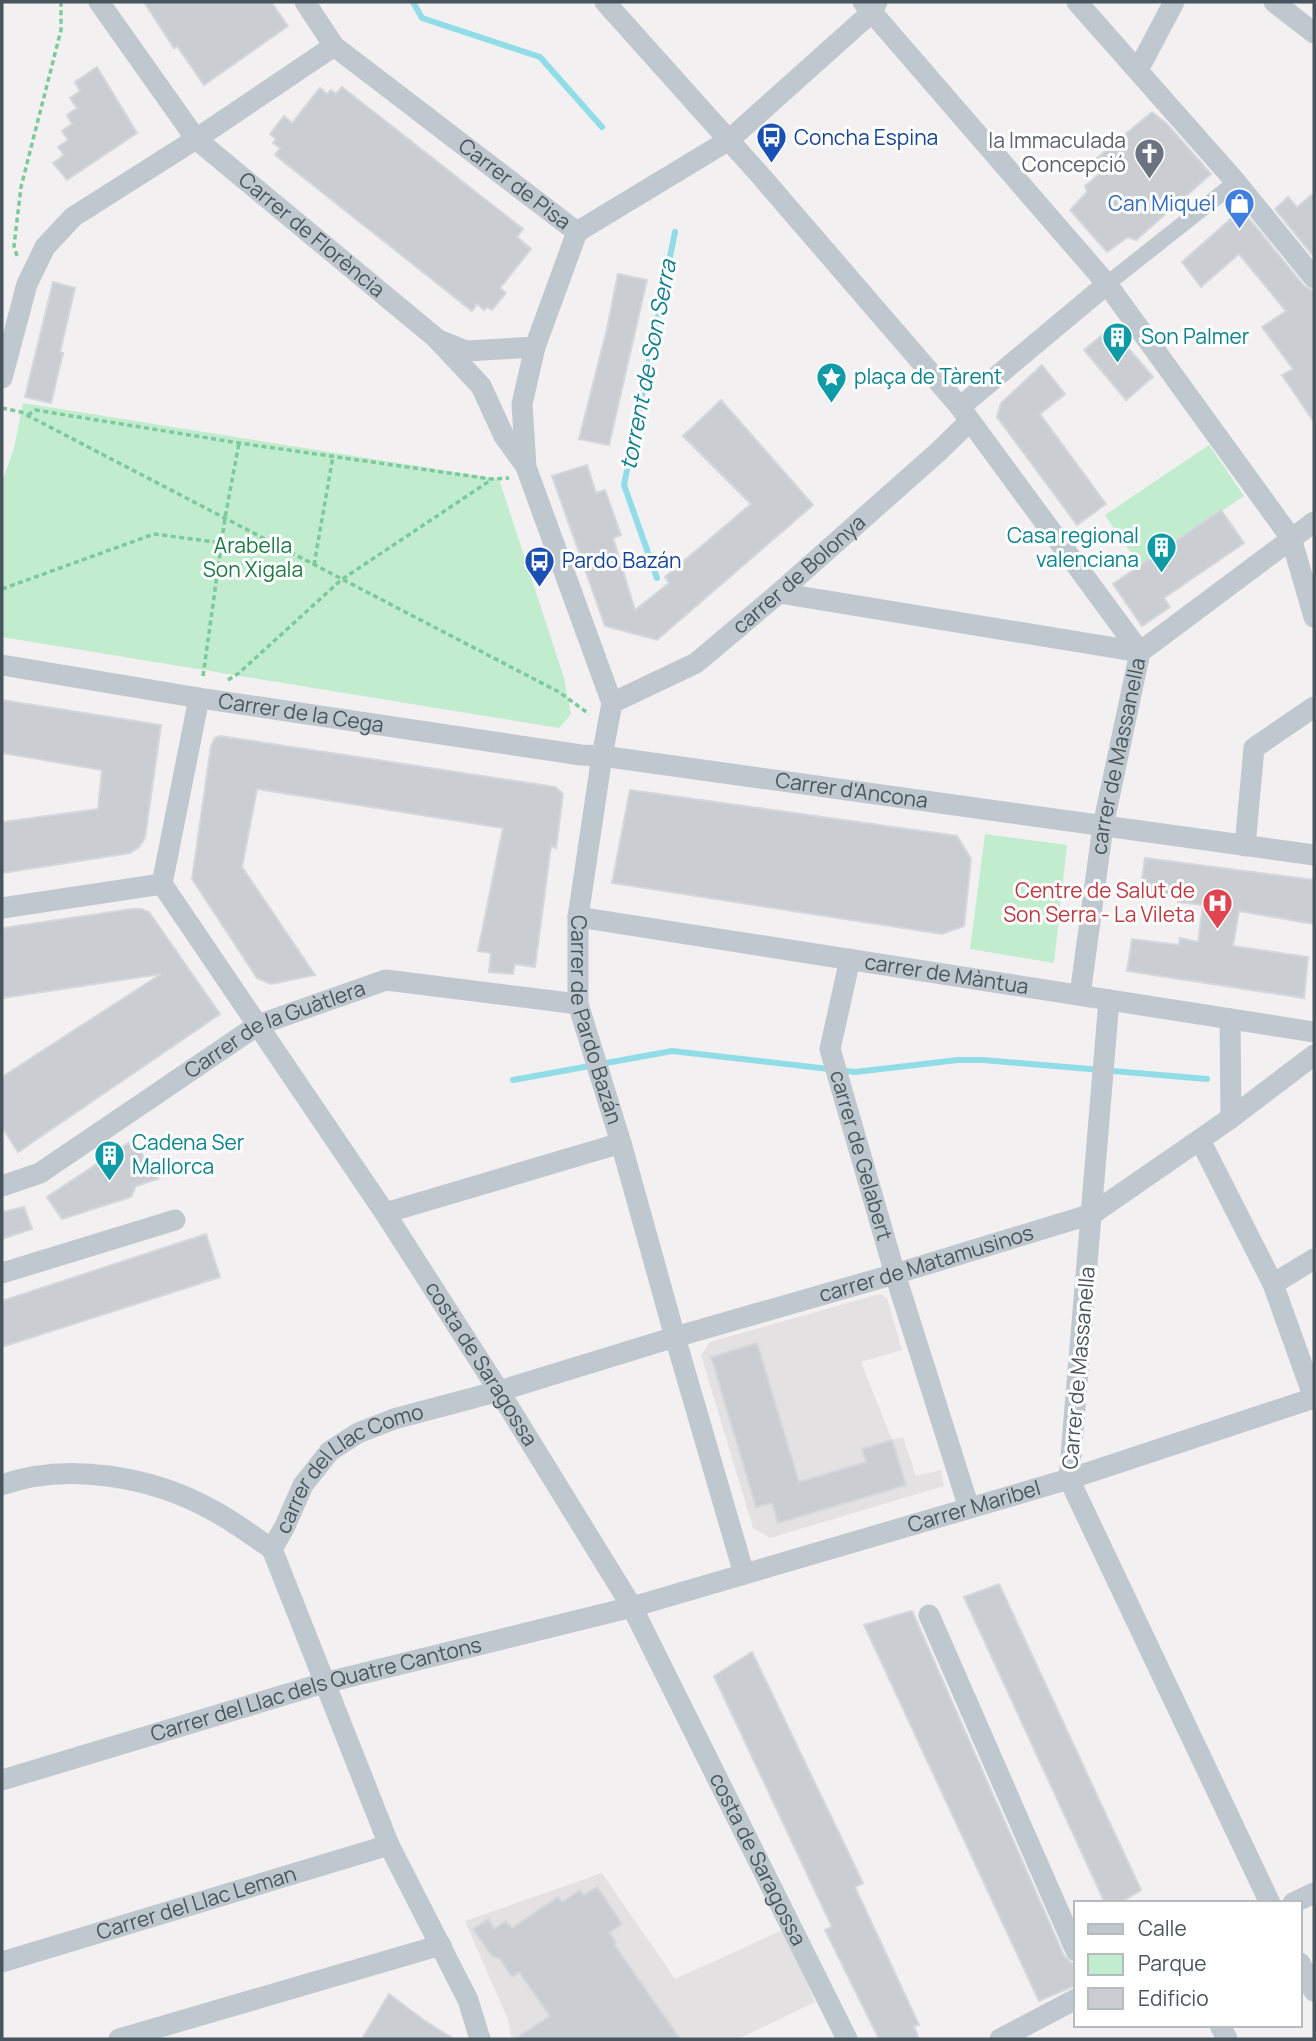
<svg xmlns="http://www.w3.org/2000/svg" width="1316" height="2041" font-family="Manrope,sans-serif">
<rect width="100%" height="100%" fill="#f2f0f0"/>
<g fill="#e3e1e1">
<path d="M879,1294L887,1298L902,1350L861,1362L892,1440L903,1437L916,1476L941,1470L944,1486L770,1538L753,1528L701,1355L710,1342Z"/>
<path d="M602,1873L675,1979L785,1929L815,2002L738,2039H512L508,2020L465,1921Z"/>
</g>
<g fill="#c1edce">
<path d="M23,403L499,479L564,678L571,714L559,728L2,637V483L14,448Z"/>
<path d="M1209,445L1244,496L1140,566L1105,515Z"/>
<path d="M985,834L1067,845L1054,963L970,949Z"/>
</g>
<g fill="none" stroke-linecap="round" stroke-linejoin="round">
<g stroke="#91dde7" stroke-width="6">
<path d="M413,2L422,18L540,57L602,127"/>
<path d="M657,578L624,485L675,232"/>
<path d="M513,1080L672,1051L855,1072L958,1060H983L1207,1079"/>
</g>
</g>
<g fill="#caced2" stroke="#d4d7db" stroke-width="2">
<path d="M144,2H271L288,26L204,85L177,46L174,48Z"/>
<path d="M97,67L137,133L67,180L53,163L64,155L58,147L68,140L62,131L72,124L67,115L77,108L70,98L80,91L75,82Z"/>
<path d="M342,87L523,229L517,237L531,249L500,288L506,293L492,310L487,307L484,310L477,304L472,311L275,155L280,148L273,143L276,139L270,134L284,116L292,123L320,88L327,94L331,90L336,94Z"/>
<path d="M1152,112L1166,123L1211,174L1136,240L1128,237L1107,252L1070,210L1087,192L1085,186L1105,169L1097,158Z"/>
<path d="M1314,193V257L1275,209L1288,197L1297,207Z"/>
<path d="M1235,215L1247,216L1304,286L1314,291V422L1282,375L1293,369L1262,327L1286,311L1239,254L1201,287L1182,262Z"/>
<path d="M618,274L647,280L609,445L579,439L607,329Z"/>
<path d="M53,282L75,288L60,352L63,353L51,403L25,397Z"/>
<path d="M1111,328L1153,377L1126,400L1084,350Z"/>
<path d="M1042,365L1065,394L1040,414L1106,504L1077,525L997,417L1001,403Z"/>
<path d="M721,400L813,505L657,640L605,626L552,476L587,465L596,493L605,490L621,535L613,538L635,610L669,583L665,577L751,504L683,436Z"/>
<path d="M1221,510L1244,543L1164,598L1170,607L1142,626L1113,584Z"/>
<path d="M2,700L161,725L145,838L139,847L130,853L2,873V822L98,809L102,770L2,753Z"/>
<path d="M220,736L555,787L563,794L556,848L551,846L535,967L515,964L513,974L489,972L491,953L478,951L503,828L257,789L242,867L315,975L271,984L257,978L192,879L211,746L215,738Z"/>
<path d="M630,790L957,836L971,859L964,926L942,934L612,883Z"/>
<path d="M1145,858L1314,880V924L1239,911L1233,946L1308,957L1304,998L1127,971L1132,939L1179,945L1180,938L1198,942L1203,905L1178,902L1179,897L1140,891Z"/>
<path d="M132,909H141L149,912L220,1014L18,1152L2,1127V1077L161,974L2,998V928Z"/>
<path d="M133,1140L158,1179L136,1186L131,1197L62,1219L47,1197Z"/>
<path d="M24,1207L32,1229L2,1239V1212Z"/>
<path d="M206,1234L220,1277L2,1347V1301Z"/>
<path d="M757,1343L799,1482L866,1462L862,1449L892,1440L906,1485L778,1523L772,1503L756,1507L711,1357Z"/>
<path d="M999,1584L1141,1890L1120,1903H1105L964,1597Z"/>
<path d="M912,1611L1064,1956L1072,1963L1076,1972V1985L1039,2001L864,1625Z"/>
<path d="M752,1652L863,1883L855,1887L919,2025L914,2026L919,2039H879L825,1930L832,1927L714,1676Z"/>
<path d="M597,1887L622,1924L609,1933L616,1942L614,1944L680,2039H515L550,2016L519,1972L512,1977L500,1959L492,1956L473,1929L488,1919L494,1929L506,1921L512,1928L558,1897L562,1902L580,1890L584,1895Z"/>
<path d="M389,1994L425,2021L454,2039H362Z"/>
</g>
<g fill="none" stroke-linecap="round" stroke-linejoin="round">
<g stroke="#7bc99c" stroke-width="3.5" stroke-dasharray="5 3.5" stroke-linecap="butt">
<path d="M17,256L14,246L21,187L61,30V2"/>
<path d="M2,408L21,412L559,692L589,714"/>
<path d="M28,415L35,410L239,443L491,479L509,478"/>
<path d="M314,565L333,456"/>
<path d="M2,589L154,534L222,543"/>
<path d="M203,676L225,518L239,443"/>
<path d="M228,680L239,673L341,580L491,480"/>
</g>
<path stroke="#bfc8ce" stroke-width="16" d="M1107,284L1236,182"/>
<g stroke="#bfc8ce" stroke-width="21">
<path id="s1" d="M99,2L196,139L436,338L481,386L504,436L525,465"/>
<path id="s2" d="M305,2L334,46L577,232"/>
<path d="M605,2L760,175L960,407L1140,652"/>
<path d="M863,2L1107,284L1291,538L1314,617"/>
<path d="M1077,2L1236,182L1314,278"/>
<path d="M1274,2L1314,33"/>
<path d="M1138,70L1174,2"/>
<path id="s3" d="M577,232L535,347L522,404L526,467L612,703L602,756L578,917V1004L621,1143L675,1337L744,1574"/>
<path d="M577,232L729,140L872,12L877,2"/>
<path d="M441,341L466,351L535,347"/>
<path d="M2,378L27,284L45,247L73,217L196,139L334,46"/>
<path d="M960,407L1107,284"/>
<path d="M779,593L1140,652"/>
<path id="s4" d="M2,665L199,698L581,755L602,756L1314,855"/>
<path id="s5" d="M199,698L162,884L385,1213L499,1391L632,1607L847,2039"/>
<path id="s6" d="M612,703L696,663L779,593L938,452L970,421"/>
<path d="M1245,846L1254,748L1314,707"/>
<path d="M2,908L162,884"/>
<path id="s7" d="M578,917L1314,1032"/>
<path id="s8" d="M850,959L830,1049L895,1274L969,1508"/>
<path id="s9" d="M1080,995L1103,826L1140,652L1314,522"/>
<path d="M1109,1000L1069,1479L1270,1903"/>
<path d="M1230,1019L1231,1118"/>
<path d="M1200,1140L1273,1284L1314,1398"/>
<path id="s10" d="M2,1186L40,1173L258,1025L386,980L578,1004"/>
<path d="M385,1213L621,1143"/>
<path d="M2,1273L175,1220"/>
<path d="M1273,1284L1314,1259"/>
<path d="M2,1485C67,1461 154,1477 214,1511C234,1522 253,1536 272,1549"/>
<path d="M929,1615L1076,1951"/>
<path id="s11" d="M2,1780L324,1683L632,1607L1069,1479L1314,1398"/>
<path d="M1293,1903L1314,1893"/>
<path id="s12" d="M2,1962L389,1845"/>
<path d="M1300,1963L1314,1991"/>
<path d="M1220,2025L1227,2039"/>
<path d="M119,2039L441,1945"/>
<path id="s13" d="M480,2039L468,2000L389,1845L272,1549L285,1526L303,1485L330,1451L358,1433L394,1419L499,1391L675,1337L895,1274L1092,1214L1231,1118L1314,1055"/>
<path d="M1000,2039L1076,1999"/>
</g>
</g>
<defs>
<symbol id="bus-pin" viewBox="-11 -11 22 30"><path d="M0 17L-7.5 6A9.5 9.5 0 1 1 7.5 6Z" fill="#1a4fb4" stroke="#fff"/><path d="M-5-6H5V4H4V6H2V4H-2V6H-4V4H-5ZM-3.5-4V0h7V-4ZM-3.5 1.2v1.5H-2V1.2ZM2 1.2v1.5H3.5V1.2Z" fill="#fff"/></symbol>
<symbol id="church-pin" viewBox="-11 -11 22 30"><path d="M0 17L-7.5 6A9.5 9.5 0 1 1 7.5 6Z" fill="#6b7280" stroke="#fff"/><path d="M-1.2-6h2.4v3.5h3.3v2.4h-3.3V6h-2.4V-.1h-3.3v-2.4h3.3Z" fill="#fff"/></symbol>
<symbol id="shop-pin" viewBox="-11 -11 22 30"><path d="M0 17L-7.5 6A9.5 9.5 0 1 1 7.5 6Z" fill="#3f7fe0" stroke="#fff"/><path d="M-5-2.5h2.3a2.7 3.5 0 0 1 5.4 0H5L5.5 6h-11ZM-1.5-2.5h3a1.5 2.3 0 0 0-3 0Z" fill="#fff"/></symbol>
<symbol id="building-pin" viewBox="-11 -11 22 30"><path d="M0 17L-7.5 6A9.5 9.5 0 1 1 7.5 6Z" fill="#0f9aa8" stroke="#fff"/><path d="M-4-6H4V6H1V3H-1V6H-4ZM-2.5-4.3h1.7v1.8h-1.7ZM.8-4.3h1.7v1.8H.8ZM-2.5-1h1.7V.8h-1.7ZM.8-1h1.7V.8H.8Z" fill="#fff"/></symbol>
<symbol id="sight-pin" viewBox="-11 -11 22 30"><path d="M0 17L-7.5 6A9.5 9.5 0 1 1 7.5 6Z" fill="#0f9aa8" stroke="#fff"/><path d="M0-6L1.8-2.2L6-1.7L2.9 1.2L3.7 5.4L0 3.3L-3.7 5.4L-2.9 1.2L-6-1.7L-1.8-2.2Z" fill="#fff"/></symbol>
<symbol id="hospital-pin" viewBox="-11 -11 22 30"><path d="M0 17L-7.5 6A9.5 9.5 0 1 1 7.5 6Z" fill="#e0444e" stroke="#fff"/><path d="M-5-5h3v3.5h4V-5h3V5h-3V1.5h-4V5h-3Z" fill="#fff"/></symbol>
</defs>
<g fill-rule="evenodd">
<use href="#bus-pin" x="754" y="120" width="35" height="47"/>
<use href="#church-pin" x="1132" y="136" width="35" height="47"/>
<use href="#shop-pin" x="1222" y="186" width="35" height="47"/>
<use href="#building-pin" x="1100" y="320" width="35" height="47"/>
<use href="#sight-pin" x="814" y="360" width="35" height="47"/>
<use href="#building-pin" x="1144" y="530" width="35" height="47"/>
<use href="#bus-pin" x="522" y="544" width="35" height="47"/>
<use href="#hospital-pin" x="1200" y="886" width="35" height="47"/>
<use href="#building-pin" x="92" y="1138" width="35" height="47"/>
</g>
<g text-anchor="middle" stroke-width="6" stroke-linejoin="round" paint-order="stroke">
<g font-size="21" fill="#164399" stroke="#fff" text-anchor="start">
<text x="794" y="145">Concha Espina</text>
<text x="562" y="568">Pardo Bazán</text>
</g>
<g font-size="21" fill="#5b616d" stroke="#fff" text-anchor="end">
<text x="1126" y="148">la Immaculada<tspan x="1126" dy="24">Concepció</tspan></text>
</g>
<g font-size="21" fill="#49555c" stroke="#fff">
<text dy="7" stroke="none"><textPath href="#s2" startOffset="280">Carrer de Pisa</textPath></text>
<text dy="7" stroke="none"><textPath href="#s1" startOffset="318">Carrer de Florència</textPath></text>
<text dy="7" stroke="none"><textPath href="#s6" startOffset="229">carrer de Bolonya</textPath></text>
<text dy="7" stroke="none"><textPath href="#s4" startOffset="303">Carrer de la Cega</textPath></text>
<text dy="7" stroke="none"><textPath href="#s9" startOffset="242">carrer de Massanella</textPath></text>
<text dy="7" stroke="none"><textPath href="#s4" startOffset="859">Carrer d'Ancona</textPath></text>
<text dy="7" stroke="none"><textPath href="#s7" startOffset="373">carrer de Màntua</textPath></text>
<text dy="7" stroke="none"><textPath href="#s3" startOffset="817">Carrer de Pardo Bazán</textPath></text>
<text dy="7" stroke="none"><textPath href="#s10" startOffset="317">Carrer de la Guàtlera</textPath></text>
<text dy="7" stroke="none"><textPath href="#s8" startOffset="203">carrer de Gelabert</textPath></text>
<text dy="7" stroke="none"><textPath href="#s13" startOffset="1274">carrer de Matamusinos</textPath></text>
<text dy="7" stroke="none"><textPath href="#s5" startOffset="766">costa de Saragossa</textPath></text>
<text transform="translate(1079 1368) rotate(-85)" y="7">Carrer de Massanella</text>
<text dy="7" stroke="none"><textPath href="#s13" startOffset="651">carrer del Llac Como</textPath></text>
<text dy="7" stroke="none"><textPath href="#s11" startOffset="1010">Carrer Maribel</textPath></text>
<text dy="7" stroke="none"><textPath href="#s11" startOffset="327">Carrer del Llac dels Quatre Cantons</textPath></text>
<text dy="7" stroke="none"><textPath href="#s5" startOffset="1334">costa de Saragossa</textPath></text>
<text dy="7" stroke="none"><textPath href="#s12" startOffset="203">Carrer del Llac Leman</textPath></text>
</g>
<g font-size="21" fill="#366cbe" stroke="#fff" text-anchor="end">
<text x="1216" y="211">Can Miquel</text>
</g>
<g font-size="21" fill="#0d838f" stroke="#fff" text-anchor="start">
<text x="1141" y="344">Son Palmer</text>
<text x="854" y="384">plaça de Tàrent</text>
<text x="1139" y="543" text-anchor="end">Casa regional<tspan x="1139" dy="24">valenciana</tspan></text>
<text x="132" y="1150">Cadena Ser<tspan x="132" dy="24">Mallorca</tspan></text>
</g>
<g font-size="21" fill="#1d7a44" stroke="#fff">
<text x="253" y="553">Arabella<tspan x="253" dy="24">Son Xigala</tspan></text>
</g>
<g font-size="21" fill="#be3a42" stroke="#fff" text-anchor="end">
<text x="1195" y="898">Centre de Salut de<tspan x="1195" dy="24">Son Serra - La Vileta</tspan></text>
</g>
<g font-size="23" font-style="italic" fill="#147f8d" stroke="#fff">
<text transform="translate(648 365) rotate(-79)" y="8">torrent de Son Serra</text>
</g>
</g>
<rect width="1316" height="2041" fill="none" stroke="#49555c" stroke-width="7"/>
<rect x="1074" y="1901" width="228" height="126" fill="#ffffff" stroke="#b6bbbe" stroke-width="2"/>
<rect x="1088" y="1924" width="35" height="10" fill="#bfc8ce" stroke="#b6bbbe" stroke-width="2"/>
<text x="1138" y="1936" font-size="21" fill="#49555c">Calle</text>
<rect x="1088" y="1954" width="35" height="21" fill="#c1edce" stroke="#b6bbbe" stroke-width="2"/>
<text x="1138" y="1971" font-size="21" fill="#49555c">Parque</text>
<rect x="1088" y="1988" width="35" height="21" fill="#caced2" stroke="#b6bbbe" stroke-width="2"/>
<text x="1138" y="2006" font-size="21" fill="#49555c">Edificio</text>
</svg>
